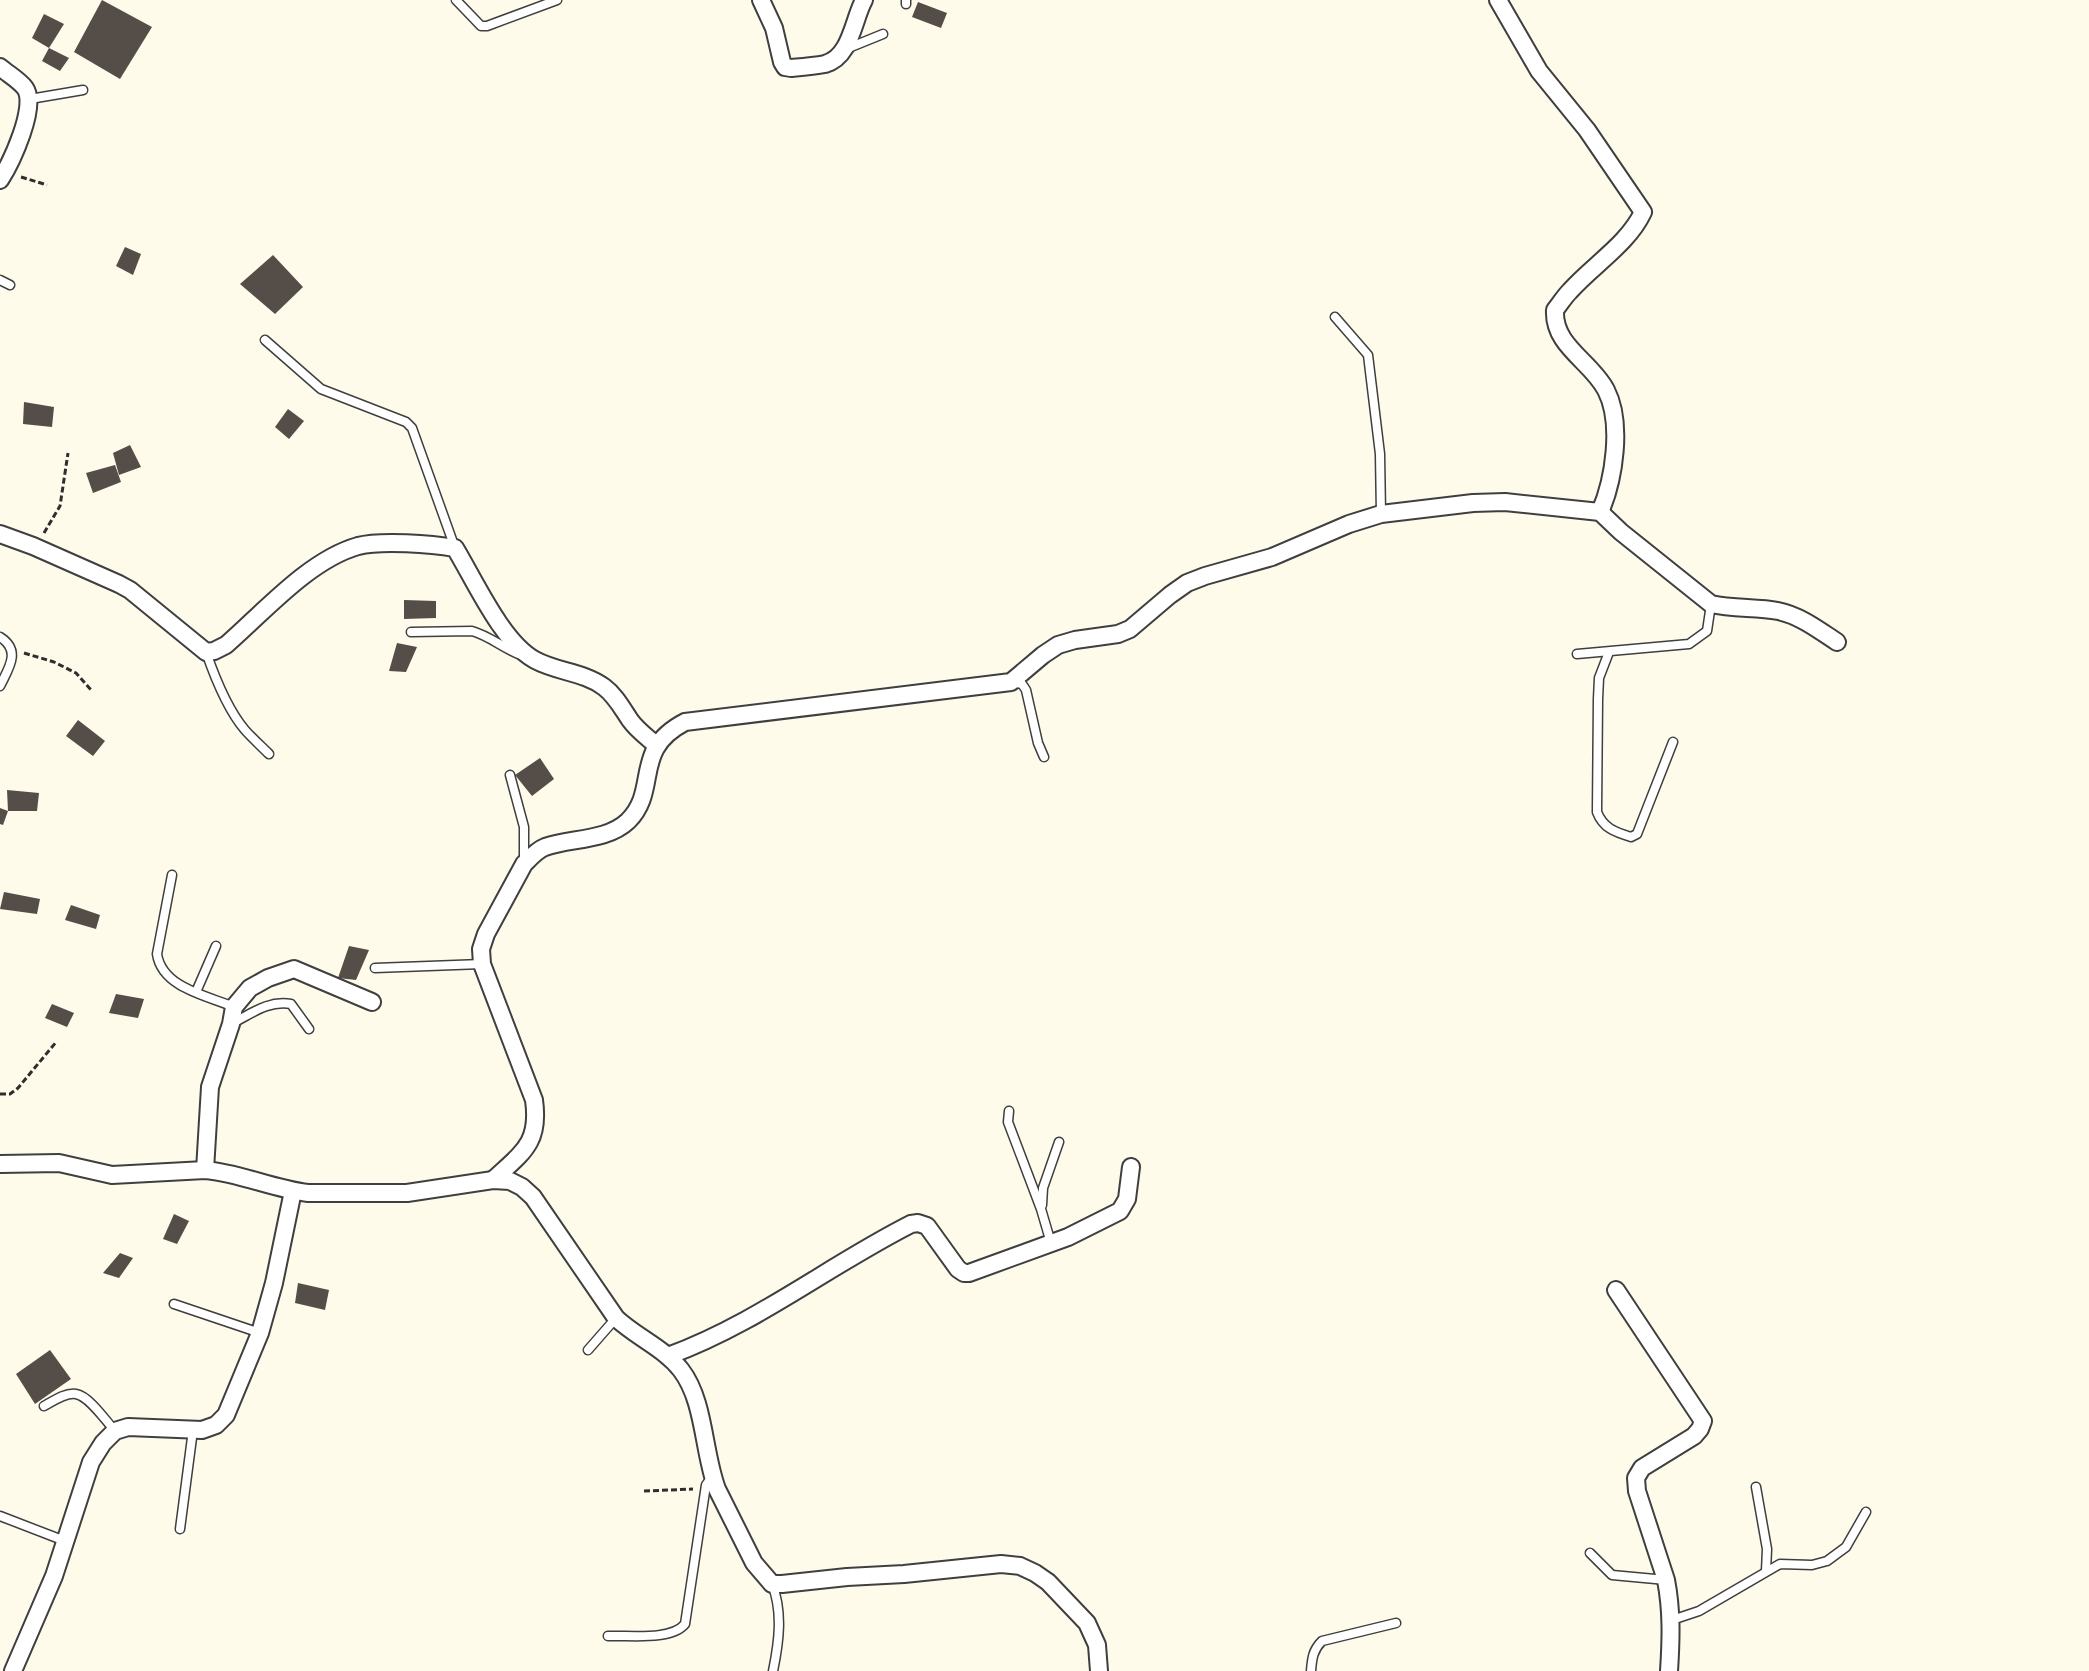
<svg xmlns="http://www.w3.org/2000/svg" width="2089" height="1671" font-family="Bitter,serif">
<rect width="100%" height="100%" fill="#fffbea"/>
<g fill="#554d48">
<path d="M102,0L152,27L120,79L74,52Z"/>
<path d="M918,2L947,13L941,28L912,17Z"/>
<path d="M44,14L64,24L49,48L32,38Z"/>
<path d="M49,48L69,58L60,71L42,61Z"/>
<path d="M125,247L141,254L133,275L116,266Z"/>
<path d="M273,255L303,287L275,314L240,284Z"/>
<path d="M24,402L54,407L52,427L23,424Z"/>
<path d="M288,409L304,421L289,439L275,427Z"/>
<path d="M130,445L141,467L119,475L113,453Z"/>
<path d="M115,465L121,482L93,493L86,473Z"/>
<path d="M404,600L436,601V618L404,619Z"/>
<path d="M397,643L417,647L406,672L389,671Z"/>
<path d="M78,720L105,741L93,756L66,736Z"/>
<path d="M540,758L554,779L532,796L515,775Z"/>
<path d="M7,790L39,793L37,811H8Z"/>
<path d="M0,808L8,811L3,825L0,824Z"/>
<path d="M4,892L40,899L37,914L0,909Z"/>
<path d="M71,905L100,915L96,929L65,920Z"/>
<path d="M349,946L369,950L356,980L338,978Z"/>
<path d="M116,994L144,999L138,1018L109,1013Z"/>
<path d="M52,1004L74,1013L67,1027L45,1018Z"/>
<path d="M174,1214L189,1221L177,1244L163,1239Z"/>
<path d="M120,1253L133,1258L119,1278L103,1273Z"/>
<path d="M298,1283L329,1290L325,1310L295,1303Z"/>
<path d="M50,1350L71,1379L35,1404L16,1374Z"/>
</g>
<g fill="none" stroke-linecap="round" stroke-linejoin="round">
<defs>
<g id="service">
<path d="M456,0L481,26H487L557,0"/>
<path d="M906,4V0"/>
<path d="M846,49L883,34"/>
<path d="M30,99L83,90"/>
<path d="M0,280L10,285"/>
<path d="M1335,317L1368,355L1380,454L1381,514"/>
<path d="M265,340L321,389L406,422L412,428L455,548"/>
<path d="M411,632L472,631C490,636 504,649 521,655"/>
<path d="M0,637C22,651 8,669 0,686"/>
<path d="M206,652C215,678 227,709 245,730C252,738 261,746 269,754"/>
<path d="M1609,652L1599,678L1598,699L1597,812C1603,828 1615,832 1631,837L1637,834L1673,742"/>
<path d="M1577,654L1689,644L1707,631L1711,604"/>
<path d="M1012,682L1022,684L1026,690L1038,743L1044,757"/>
<path d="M510,775L524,827V861"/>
<path d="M172,875L157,954C162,988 208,996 234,1007"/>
<path d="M375,968L482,964"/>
<path d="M196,992L216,946"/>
<path d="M231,1024C251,1014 268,1000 291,1004L309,1029"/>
<path d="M1009,1111L1008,1122L1041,1209L1051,1243"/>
<path d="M1042,1205L1043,1188L1059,1142"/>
<path d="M174,1304L260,1333"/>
<path d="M588,1350L616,1318"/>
<path d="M44,1406C53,1401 66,1392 76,1394C89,1396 106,1421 115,1431"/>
<path d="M1756,1487L1767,1549L1766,1571"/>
<path d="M0,1516L65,1541"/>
<path d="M180,1529L193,1430"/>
<path d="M1590,1553L1612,1575L1666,1580"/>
<path d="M772,1584C783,1612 779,1642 773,1671"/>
<path d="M1672,1620L1699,1611L1780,1564L1812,1565L1827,1561L1846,1547L1866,1512"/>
<path d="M608,1636C629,1635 671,1641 685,1624L706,1485L712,1477"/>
<path d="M1311,1671C1312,1658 1313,1650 1322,1641L1396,1623"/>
</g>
<g id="minor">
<path d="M761,0L774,28L782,62L785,67L791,68C802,67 814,66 825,64C851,57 853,20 864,0"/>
<path d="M1498,0L1539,71L1587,130L1643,212C1628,244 1593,265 1570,291C1564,297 1560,304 1555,310C1553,346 1591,361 1606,390C1623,423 1614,480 1600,512"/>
<path d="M0,67C8,74 19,80 25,88C38,106 11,163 0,180"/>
<path d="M0,534L33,546L119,584L130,590L206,652L214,651L226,645C264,612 309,560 358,546C381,540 432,544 455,548C475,581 502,642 535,660C557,672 584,672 604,687C615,695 622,708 630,720C637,730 647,737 656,745"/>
<path d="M0,1164L59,1163L112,1175L205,1170C240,1173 273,1189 308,1193H407L493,1180L510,1181L522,1187L533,1197L616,1318C636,1337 664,1348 681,1370C705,1401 703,1452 717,1489L754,1563L772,1584H782L847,1577L904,1574L1001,1564L1020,1566L1035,1573L1048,1582L1087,1623L1097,1645L1099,1671"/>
<path d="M205,1170L210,1087L231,1024L234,1007L250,988L268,978L294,969L372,1002"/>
<path d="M493,1180C523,1152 540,1143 534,1100L482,964L481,949L486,934L524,864C530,858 537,850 545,847C571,838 607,841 628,821C660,789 631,750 685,722L1011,682L1043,655L1058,645L1075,640L1118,634L1130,629L1170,595L1187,583L1205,576L1272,557L1349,524L1381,514L1473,503L1505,502L1600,512L1621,532L1711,604C1733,609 1756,607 1778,611C1799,615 1819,630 1837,642"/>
<path d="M1616,1290L1703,1421L1700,1429L1694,1436L1642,1468L1636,1478L1637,1491L1666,1580C1672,1611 1671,1640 1669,1671"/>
<path d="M668,1356C756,1324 828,1266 911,1224L918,1223L927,1226L958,1269L964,1273H969L1068,1237L1120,1211L1127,1199L1131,1167"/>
<path d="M13,1671L54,1576L91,1462L103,1443L115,1431L128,1427L202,1430L216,1425L226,1415L260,1333L274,1283L293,1191"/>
</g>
</defs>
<use href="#service" stroke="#3f3f3f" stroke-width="11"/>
<use href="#minor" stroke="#3f3f3f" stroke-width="20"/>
<g stroke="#2e2e2e" stroke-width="3" stroke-dasharray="6 3" stroke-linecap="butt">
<path d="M21,177L47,185"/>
<path d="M44,533L60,506L68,453"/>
<path d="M24,653L54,662L76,673L92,691"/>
<path d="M0,1094H10L18,1088L57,1041"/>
<path d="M644,1491L693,1489"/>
</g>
<use href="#service" stroke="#fff" stroke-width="8"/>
<use href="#minor" stroke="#fff" stroke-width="16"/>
</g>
</svg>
